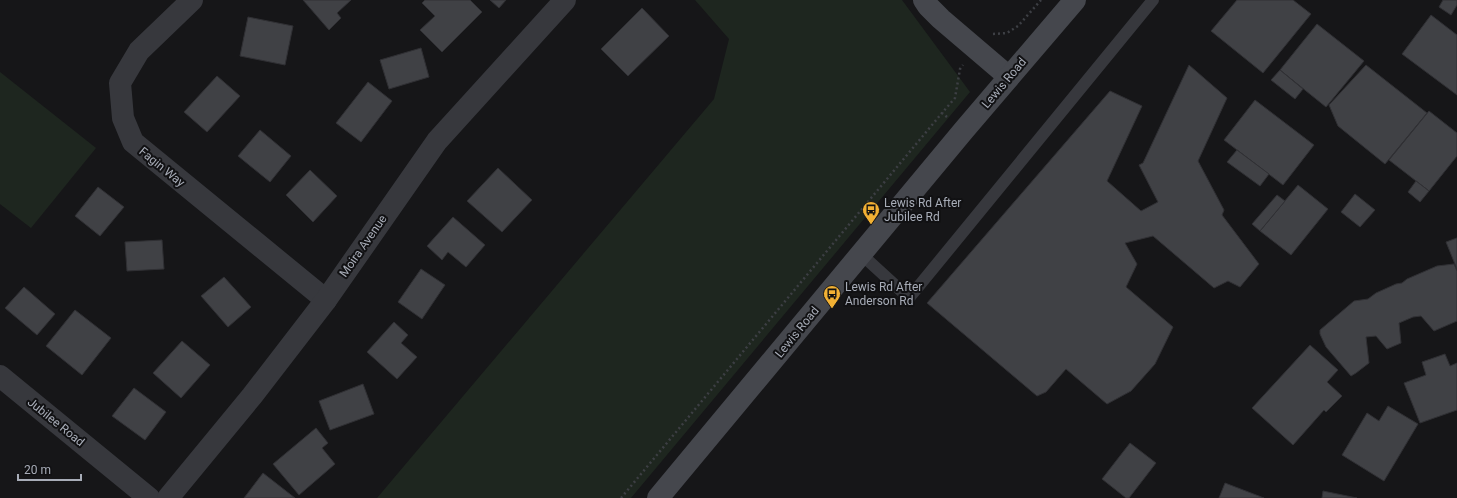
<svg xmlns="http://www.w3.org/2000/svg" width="1457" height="498" font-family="Roboto,sans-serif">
<rect width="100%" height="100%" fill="#161618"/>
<g fill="#1e261f">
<path d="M695,0H902L970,92L631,498H377L714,99L729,39Z"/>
<path d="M0,72L96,148L31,228L0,204Z"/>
</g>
<g fill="#404145" stroke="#303034">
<path d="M303,0H351L337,13L341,18L329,30Z"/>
<path d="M425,0H470L482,12L442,52L420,30L435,16L422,3Z"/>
<path d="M490,0H506L499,8Z"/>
<path d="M1237,0H1293L1311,14L1263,73L1211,31Z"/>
<path d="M1443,0H1457V5L1451,15L1439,7Z"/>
<path d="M642,8L669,36L628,76L601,49Z"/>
<path d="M1431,15L1457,35V95L1402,54Z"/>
<path d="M248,17L293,26L285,65L240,56Z"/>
<path d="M1317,24L1364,61L1326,107L1280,70Z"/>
<path d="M421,48L429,77L389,89L380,60Z"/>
<path d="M1189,65L1227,98L1198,161L1224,210L1222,215L1259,264L1240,287L1228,281L1214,288L1153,236L1125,243L1137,264L1126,287L1173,327L1155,364L1131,391L1107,404L1066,369L1046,392L1037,396L927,303L1110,91L1142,106L1107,181L1141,211L1158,202L1139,165L1143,163Z"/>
<path d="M1366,65L1427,113L1385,164L1338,126L1329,105Z"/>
<path d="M1280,70L1303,89L1295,99L1271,80Z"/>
<path d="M217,76L240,96L207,132L184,112Z"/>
<path d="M368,82L392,101L361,142L336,123Z"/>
<path d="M1255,100L1314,145L1283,185L1224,140Z"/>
<path d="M1429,111L1457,133V156L1429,191L1389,160Z"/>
<path d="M260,130L291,156L270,182L238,156Z"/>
<path d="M1237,150L1269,174L1260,186L1227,162Z"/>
<path d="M498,168L532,200L502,232L467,201Z"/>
<path d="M310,170L337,196L313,222L286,195Z"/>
<path d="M1416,181L1429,191L1420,202L1408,192Z"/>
<path d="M1298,185L1328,209L1291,255L1260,231Z"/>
<path d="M98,187L124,207L100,236L75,216Z"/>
<path d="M1355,194L1375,210L1360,227L1341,212Z"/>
<path d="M1277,195L1285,201L1260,231L1252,224Z"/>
<path d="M453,217L485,245L466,267L448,252L442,260L427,246Z"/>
<path d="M1457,238V269L1446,242Z"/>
<path d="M162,240L164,269L127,271L125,242Z"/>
<path d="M1454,264L1457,271V321L1434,331L1421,316L1413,317L1399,323L1401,343L1387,349L1376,336L1366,337L1369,363L1356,373L1351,376L1326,347L1320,334V330L1354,301L1368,299L1376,293L1396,284L1402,283L1407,279L1437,266Z"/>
<path d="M421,269L445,285L422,319L398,302Z"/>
<path d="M224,277L251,307L228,327L201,296Z"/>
<path d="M24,287L55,314L37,335L5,308Z"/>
<path d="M75,310L111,338L82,375L46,346Z"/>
<path d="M394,322L408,335L401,343L417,357L397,379L367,352Z"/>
<path d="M182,341L210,365L181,398L153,373Z"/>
<path d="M1310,345L1338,370L1327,382L1342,396L1326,412L1324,410L1293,445L1252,408Z"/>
<path d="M1445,354L1450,366L1457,363V410L1420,423L1404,383L1426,375L1422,362Z"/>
<path d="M363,384L374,414L330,430L319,401Z"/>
<path d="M134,388L166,412L145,440L112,416Z"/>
<path d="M1388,406L1418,424L1384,481L1342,455L1367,413L1379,421Z"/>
<path d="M316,428L328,443L322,448L335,464L299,495L273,464Z"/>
<path d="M1130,443L1156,463L1129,498H1126L1102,479Z"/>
<path d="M263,473L295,498H244Z"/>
<path d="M1225,483L1264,498H1219Z"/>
<path d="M1323,491L1357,498H1322Z"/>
</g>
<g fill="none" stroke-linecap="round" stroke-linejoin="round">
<g stroke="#3d3f44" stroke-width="2.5" stroke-dasharray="2 3" stroke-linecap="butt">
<path d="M993,34L1007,33L1018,26L1041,0"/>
<path d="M947,117L942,113L955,98L960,69L963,65"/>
<path d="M621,498L942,113"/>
</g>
<path stroke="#37383d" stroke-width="12" d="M861,254L909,298L1153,0"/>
<g stroke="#37383d" stroke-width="22">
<path d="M192,0L139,51L120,83L123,118L133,142L326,300"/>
<path d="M0,376L149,498"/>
<path d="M168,498L252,396L326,300L437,141L565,0"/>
</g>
<g stroke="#45474d" stroke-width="22">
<path d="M924,0L928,6L941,19L1009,77"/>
<path d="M658,498L964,130L1075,0"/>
</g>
</g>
<defs>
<symbol id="bus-pin" viewBox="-11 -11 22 30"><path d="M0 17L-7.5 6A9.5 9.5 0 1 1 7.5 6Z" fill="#f2b134" stroke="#111113"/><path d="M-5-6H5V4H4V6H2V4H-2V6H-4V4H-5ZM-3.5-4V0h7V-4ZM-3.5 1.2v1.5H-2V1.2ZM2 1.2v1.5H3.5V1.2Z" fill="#111"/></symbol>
</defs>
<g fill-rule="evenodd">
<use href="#bus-pin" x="861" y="200" width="20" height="27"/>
<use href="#bus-pin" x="822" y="284" width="20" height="27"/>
</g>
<g text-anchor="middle" stroke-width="4" stroke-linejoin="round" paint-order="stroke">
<g font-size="12" fill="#a8adb8" stroke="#111113">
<text transform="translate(1004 83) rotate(-50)" y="4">Lewis Road</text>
<text transform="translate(162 167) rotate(39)" y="4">Fagin Way</text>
<text transform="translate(363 246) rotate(-55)" y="4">Moira Avenue</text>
<text transform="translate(797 332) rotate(-51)" y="4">Lewis Road</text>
<text transform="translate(56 422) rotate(39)" y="4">Jubilee Road</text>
</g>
<g font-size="12" fill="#a8adb8" stroke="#111113" text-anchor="start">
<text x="884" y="207">Lewis Rd After<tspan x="884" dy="14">Jubilee Rd</tspan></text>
<text x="845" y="291">Lewis Rd After<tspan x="845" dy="14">Anderson Rd</tspan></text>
</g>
</g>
<path d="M18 474v6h63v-6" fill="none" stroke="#a8adb8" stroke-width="2"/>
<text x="24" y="474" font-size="12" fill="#a8adb8" stroke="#111113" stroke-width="3" paint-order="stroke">20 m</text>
</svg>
